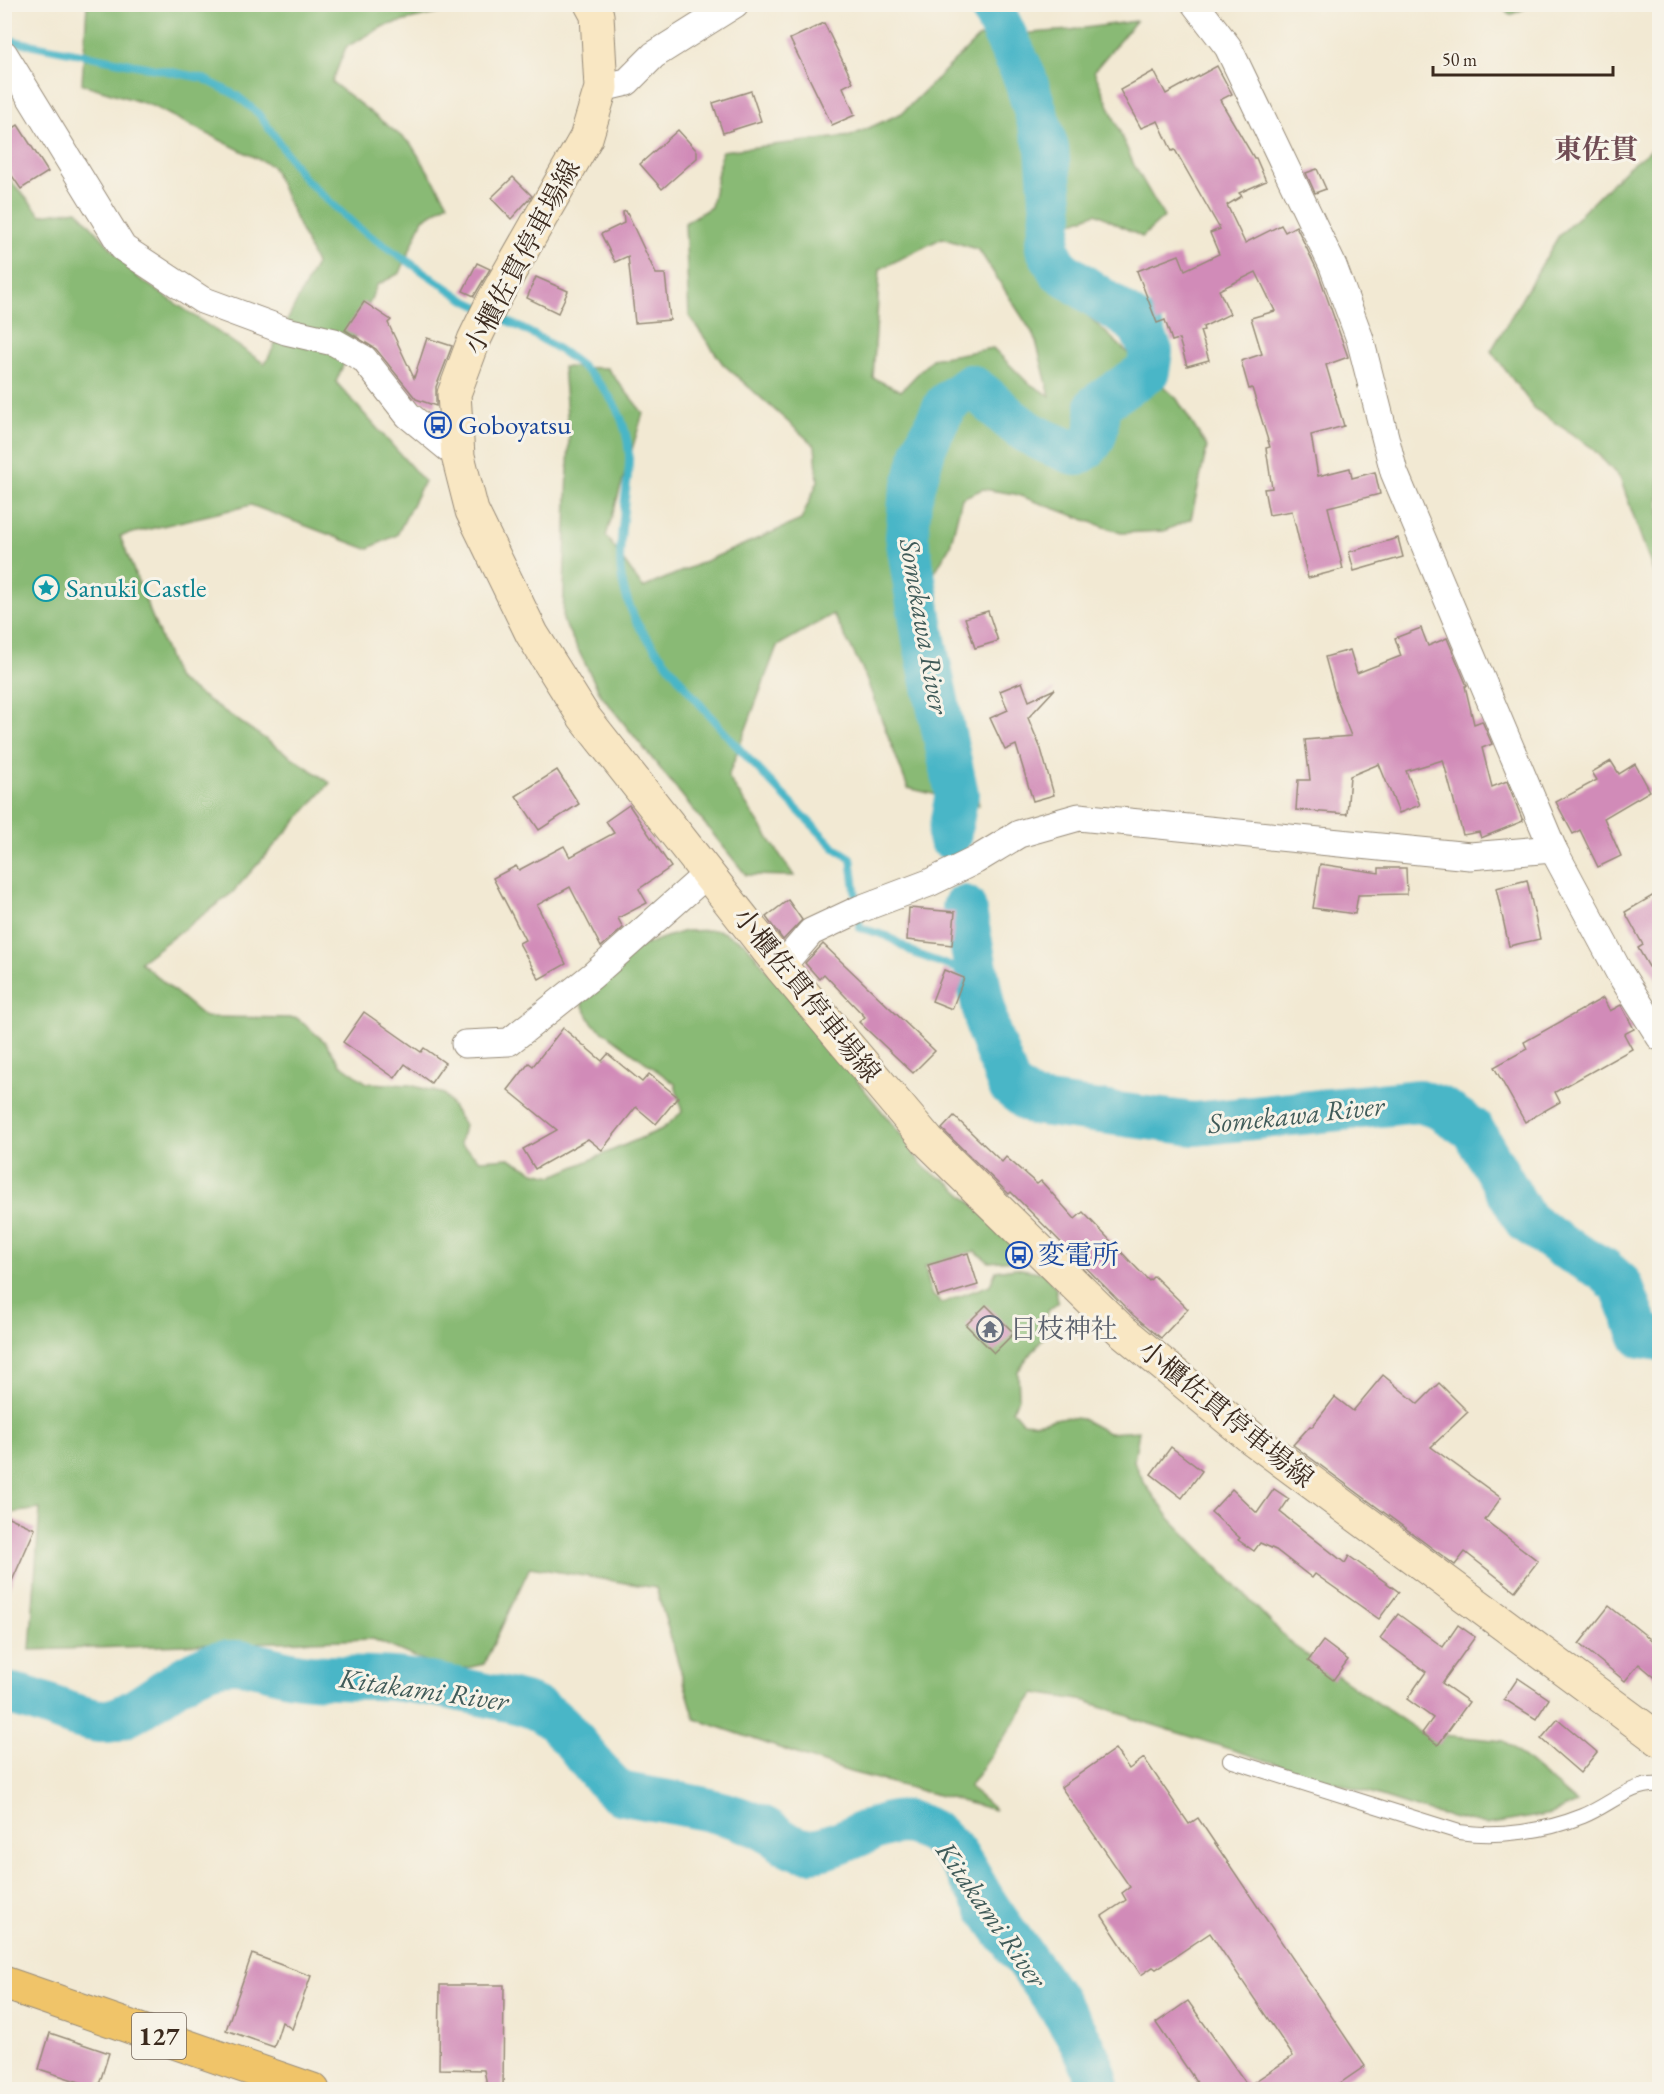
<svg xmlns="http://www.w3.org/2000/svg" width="1664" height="2094" font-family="'EB Garamond','Noto Serif JP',serif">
<rect width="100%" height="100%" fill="#f7f3e8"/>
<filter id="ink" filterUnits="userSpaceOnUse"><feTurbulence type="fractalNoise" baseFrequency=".0167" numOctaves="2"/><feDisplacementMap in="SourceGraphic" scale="12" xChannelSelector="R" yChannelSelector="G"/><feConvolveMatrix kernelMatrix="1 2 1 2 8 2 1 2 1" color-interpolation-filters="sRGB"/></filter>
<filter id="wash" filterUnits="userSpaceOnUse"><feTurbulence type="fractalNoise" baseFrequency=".008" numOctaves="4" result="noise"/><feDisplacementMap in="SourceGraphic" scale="24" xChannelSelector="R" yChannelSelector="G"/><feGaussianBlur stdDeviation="1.35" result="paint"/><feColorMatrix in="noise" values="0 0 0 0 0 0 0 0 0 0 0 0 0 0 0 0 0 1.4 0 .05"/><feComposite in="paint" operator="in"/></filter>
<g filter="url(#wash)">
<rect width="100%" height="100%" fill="#f2e9d3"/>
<g fill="#89ba74" stroke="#627249" stroke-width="1.5" fill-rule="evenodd">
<path d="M87,5H473L384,26L346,47L332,82L411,144L448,203L423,219L400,273L377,285L336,382L424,481L397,535L367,549L251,505L120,536L177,679L330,783L232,893L140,962L205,1017L297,1018L325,1042L340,1064L367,1083L410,1085L444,1094L464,1125L460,1144L480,1160L509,1158L534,1172L553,1176L662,1129L682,1112L675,1084L592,1023L582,1004L583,997L607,982L613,969L634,949L666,937L685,931L718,930L745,943L906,1141C914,1156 927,1175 945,1179L1021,1248L1016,1260L989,1262L975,1251L925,1266L931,1294L942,1303L990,1285L996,1271L1015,1268L1045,1273L1056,1289L1058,1303L1049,1310L1040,1325L1044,1337L1018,1371L1019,1398L1012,1410L1022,1422L1035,1423L1065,1417L1082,1419L1108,1433L1139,1431L1134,1461L1145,1484L1169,1517L1294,1646L1422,1733L1504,1741L1577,1803L1551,1814L1486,1825L1429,1812L1141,1721L1086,1701L1035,1693L969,1787L995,1810L850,1772L695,1719L656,1588L530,1567L484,1664L449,1672L373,1639L30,1650L40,1509L4,1514V173L41,215L77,210L137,277L265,364L316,264L272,166L150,105L82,84Z"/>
<path d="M1501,5H1532L1510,15Z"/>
<path d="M1136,21L1094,71L1134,165L1164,217L1142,237L1096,213L1030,239L1039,270L1177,399L1207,447L1191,519L1164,531L1121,533L1015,494L983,489L962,498L950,546L901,630L954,695L979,805L908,788L862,668L833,614L777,646L728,777L794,876L746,875L601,695L563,620L569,438L563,367L607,368L643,413L606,536L643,588L801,520L818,481L815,446L723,364L689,316L685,223L711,207L722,151L851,136L902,113L979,37L1070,30ZM942,238L979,250L1035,337L1050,396L1028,383L993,348L932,359L901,391L873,378L880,269Z"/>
<path d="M1659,144V580L1656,579L1620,478L1591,447L1535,409L1491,351L1558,237L1627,168Z"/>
</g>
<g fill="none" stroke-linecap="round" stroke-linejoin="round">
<g stroke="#4ab6c7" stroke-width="8">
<path d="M8,40L202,78L236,95L259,114L303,177L357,227L465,300L482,308"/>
<path d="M495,315C555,344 625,379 629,455C630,472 625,492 624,509C619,556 615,575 635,619C643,636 659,652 670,667C720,732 778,790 835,848L851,858L860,928L887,936L916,954L978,976"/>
</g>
<g stroke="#4ab6c7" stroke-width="44">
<path d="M949,837L957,794L924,640L907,537L910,500L925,446L946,404L970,386C988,396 998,410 1014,422C1032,437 1056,446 1077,454C1098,443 1098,427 1097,405L1148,371L1151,351L1139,325L1059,270L1047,248L1052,215L1047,148L1024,75L990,4"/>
<path d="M964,907L988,1030L1009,1085L1032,1103L1194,1124L1419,1101L1440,1108L1472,1129L1526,1221L1563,1247L1603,1269L1621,1285L1641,1336L1660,1339"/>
<path d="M4,1694C38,1697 67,1718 101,1721C136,1724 177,1670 221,1663C248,1658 275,1672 301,1675C332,1679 362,1676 392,1679C425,1682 458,1689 490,1696C511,1701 532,1703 550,1717C577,1738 593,1772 620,1793C667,1803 718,1807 761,1827C778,1835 789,1850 809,1850C843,1850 885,1812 917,1825C931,1830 943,1839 953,1851C969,1871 979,1896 994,1916C1026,1964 1089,2032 1099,2090"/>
</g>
</g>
<g id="blocks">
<g fill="#d18bb8">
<path d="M824,23L853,82L843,87L855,115L832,125L790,39Z"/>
<path d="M1217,66L1232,94L1220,100L1254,158H1256L1266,181L1239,193L1242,196L1227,205L1245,243L1281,225L1285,232L1296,226L1318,272L1348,357L1326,365L1344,426L1311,435L1318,476L1350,468L1352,478L1375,472L1380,494L1328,507L1343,569L1308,578L1292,511L1269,515L1264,489L1272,488L1266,448L1270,447L1252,388L1249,389L1241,361L1262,354L1251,318L1275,311L1256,272L1219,290L1230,314L1203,327L1204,330L1200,331L1209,360L1187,366L1179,339L1172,341L1165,320L1157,323L1137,271L1179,255L1185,270L1219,254L1210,233L1220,229L1175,150L1172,151L1158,121L1141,128L1120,90L1154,71L1166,94Z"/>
<path d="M751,91L761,121L723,133L713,103Z"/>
<path d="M18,125L48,172L21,189L4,164V134Z"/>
<path d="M678,130L697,151V158L662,189L640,164Z"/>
<path d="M1317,169L1326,189L1315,193L1306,173Z"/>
<path d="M513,177L532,196L511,219L491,198Z"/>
<path d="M626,211L656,274H665L670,320L635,323L628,256L615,262L601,234L624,223L623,212Z"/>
<path d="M477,263L490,269L474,296L463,291Z"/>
<path d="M536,277L568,291L558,313L527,298Z"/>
<path d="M364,302L391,320L388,323L414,378L427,338L452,346L436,387V406L416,399L376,349L345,330Z"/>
<path d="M1398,538L1403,557L1354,571L1349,552Z"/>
<path d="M988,611L998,641L975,648L965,618Z"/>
<path d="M1421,628L1428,646L1447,638L1467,686H1465L1474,724L1482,721L1492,744L1482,748L1492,787L1507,781L1523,821L1481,838L1479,832L1463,835L1443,760L1406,771L1420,805L1399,813L1379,764L1350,776L1347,814L1296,810L1298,780H1310L1305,740L1351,736L1336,697L1325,657L1350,650L1357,673L1401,656L1395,638Z"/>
<path d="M1022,682L1029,701L1055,689L1028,718L1041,749L1054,795L1033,801L1016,745L1005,750L990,718L1008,710L1000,691Z"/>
<path d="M1611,761L1619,774L1635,764L1650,791L1604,818L1621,856L1598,867L1580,830L1573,834L1556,802L1597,780L1592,772Z"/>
<path d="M557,770L579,804L539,830L516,796Z"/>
<path d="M629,805L671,867L639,889L647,903L618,918L623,928L601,947L570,887L537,905L566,964L539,979L519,943L525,940L493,878L516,866L519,870L564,846L570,857L614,833L606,821Z"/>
<path d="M1320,864L1379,873V868H1406L1407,894L1358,895L1355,914L1313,908Z"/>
<path d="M1527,880L1540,939L1509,946L1496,888Z"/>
<path d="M1659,892V984L1638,948L1643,945L1625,912Z"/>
<path d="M788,900L802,920L783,940L766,917Z"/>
<path d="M909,908L955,912L952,945L907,940Z"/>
<path d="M823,944L935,1051L913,1073L859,1022L865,1017L824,974L819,979L805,963Z"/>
<path d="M944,970L964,978L952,1009L932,1001Z"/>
<path d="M1603,998L1610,1011L1621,1005L1634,1029L1624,1034L1632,1049L1555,1092L1560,1102L1525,1122L1494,1067L1527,1049L1524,1042Z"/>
<path d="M364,1012L421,1052L424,1048L445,1063L431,1083L405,1064L395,1078L343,1042Z"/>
<path d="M563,1028L602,1061L608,1054L642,1082L649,1074L678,1097L656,1124L636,1107L602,1150L588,1139L535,1169L523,1149L557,1130L508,1090L529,1063L533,1066Z"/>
<path d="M954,1116L1002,1162L1006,1157L1037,1184L1041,1181L1075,1219L1083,1212L1149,1281L1154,1276L1188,1309L1161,1338L1133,1315L1011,1192L1009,1194L942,1129Z"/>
<path d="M968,1253L978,1285L938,1297L928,1265Z"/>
<path d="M986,1305L1014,1333L994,1353L966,1325Z"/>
<path d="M1383,1375L1418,1404L1439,1383L1468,1412L1431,1447L1501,1498L1485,1520L1538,1561L1515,1591L1465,1552L1455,1565L1293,1445L1310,1426L1312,1427L1335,1397L1353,1411Z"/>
<path d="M1171,1447L1202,1471L1182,1498L1151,1474Z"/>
<path d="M1232,1489L1257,1513L1274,1489L1289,1499L1280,1512L1345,1563L1349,1556L1399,1592L1379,1619L1315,1574L1312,1578L1276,1550L1260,1543L1254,1551L1238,1540L1240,1538L1211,1512Z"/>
<path d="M4,1515L35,1529L4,1599Z"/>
<path d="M1609,1606L1659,1646V1681L1639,1664L1625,1681L1579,1644Z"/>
<path d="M1398,1614L1443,1647L1458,1625L1475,1637L1442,1683L1469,1702L1438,1745L1422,1733L1433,1718L1407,1699L1426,1672L1380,1638Z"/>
<path d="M1323,1641L1348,1660L1333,1680L1308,1661Z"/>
<path d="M1518,1678L1549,1699L1536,1719L1504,1699Z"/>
<path d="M1558,1719L1597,1752L1580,1773L1541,1739Z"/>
<path d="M1115,1749L1129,1769L1144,1758L1189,1824L1198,1818L1365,2066L1330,2090H1202L1156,2023L1188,2001L1248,2086L1293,2056L1210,1933L1156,1969L1153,1967L1141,1975L1102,1916L1126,1900L1122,1893L1130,1887L1061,1787Z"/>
<path d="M252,1954L311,1976L292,2029L282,2022L274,2047L226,2030Z"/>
<path d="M440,1985H504L503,2090H488L484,2070L439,2069Z"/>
<path d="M50,2033L109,2053L98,2088L39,2069Z"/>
</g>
</g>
</g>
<g filter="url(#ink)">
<use href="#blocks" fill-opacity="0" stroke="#968a78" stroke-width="1.5"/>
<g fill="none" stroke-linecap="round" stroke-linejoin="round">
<defs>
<path id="service" d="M1230,1760L1459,1832C1499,1838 1546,1831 1583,1816C1609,1806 1631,1782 1660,1785"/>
<g id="minor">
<path d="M1195,4L1228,47L1333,266L1360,339L1394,472L1553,849L1619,972L1660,1037"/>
<path d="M4,54L123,248L202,300L286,331L334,342L364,359L408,415L458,456"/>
<path d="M601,88L627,82L654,55L735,4"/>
<path d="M781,967L811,932L860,909L929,883L976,860L1019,834L1079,817L1470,856L1553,849"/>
<path d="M465,1044L509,1042L592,976L707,874"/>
</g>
<path id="secondary" d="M591,4L597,15L601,88L586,138L493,301L474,340L454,394L458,456L472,511L532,634L584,717L781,967L928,1141L1120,1329L1253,1439L1660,1740"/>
<path id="trunk" d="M4,1983L313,2090"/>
</defs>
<use href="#service" stroke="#968a78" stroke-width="16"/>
<use href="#minor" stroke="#968a78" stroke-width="29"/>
<use href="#secondary" stroke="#968a78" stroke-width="35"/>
<use href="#trunk" stroke="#968a78" stroke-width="35"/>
<use href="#service" stroke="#fff" stroke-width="14"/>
<use href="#minor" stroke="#fff" stroke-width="27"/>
<use href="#secondary" stroke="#f9e7c3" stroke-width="33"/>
<use href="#trunk" stroke="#f0c469" stroke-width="33"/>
</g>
</g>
<defs>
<symbol id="bus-ring" viewBox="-11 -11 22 22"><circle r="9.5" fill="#f7f3e8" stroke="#1a4fb4" stroke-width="1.5"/><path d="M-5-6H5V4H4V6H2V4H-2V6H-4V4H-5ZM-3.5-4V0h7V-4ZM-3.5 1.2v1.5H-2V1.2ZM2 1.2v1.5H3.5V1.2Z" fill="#1a4fb4"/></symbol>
<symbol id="sight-ring" viewBox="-11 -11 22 22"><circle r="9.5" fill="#f7f3e8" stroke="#0f9aa8" stroke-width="1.5"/><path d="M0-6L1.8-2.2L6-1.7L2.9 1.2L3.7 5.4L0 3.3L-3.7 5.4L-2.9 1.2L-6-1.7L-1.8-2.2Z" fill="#0f9aa8"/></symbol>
<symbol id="temple-ring" viewBox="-11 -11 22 22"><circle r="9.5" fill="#f7f3e8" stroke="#6b7280" stroke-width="1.5"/><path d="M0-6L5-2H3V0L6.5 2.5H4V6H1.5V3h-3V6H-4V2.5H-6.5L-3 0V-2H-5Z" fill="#6b7280"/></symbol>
</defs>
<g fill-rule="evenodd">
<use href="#bus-ring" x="423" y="410" width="30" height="30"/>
<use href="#sight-ring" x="31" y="573" width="30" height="30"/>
<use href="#bus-ring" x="1004" y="1240" width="30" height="30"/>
<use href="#temple-ring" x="975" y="1314" width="30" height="30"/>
</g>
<g text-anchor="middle" stroke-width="6" stroke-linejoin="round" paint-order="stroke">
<rect fill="#f7f3e8" stroke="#73665b" stroke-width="1.5" x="132" y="2013" width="54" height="46" rx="4.5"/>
<g font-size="26" font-weight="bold" fill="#3b2a1e">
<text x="159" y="2045">127</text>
</g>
<g font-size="27" fill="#3b2a1e" stroke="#f7f3e8">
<text transform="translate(522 257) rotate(-62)" y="9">小櫃佐貫停車場線</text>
<text transform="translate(807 995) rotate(51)" y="9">小櫃佐貫停車場線</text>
<text transform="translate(1226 1414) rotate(39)" y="9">小櫃佐貫停車場線</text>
</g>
<g font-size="27" fill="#164399" stroke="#f7f3e8" text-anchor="start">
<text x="458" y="434">Goboyatsu</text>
<text x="1038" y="1264">変電所</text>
</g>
<g font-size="27" fill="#0d838f" stroke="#f7f3e8" text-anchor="start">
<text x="66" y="597">Sanuki Castle</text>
</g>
<g font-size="27" fill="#5b616d" stroke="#f7f3e8" text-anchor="start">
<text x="1010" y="1338">日枝神社</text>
</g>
<g font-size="28" font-weight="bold" fill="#704c54" stroke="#f7f3e8">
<text x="1596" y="159">東佐貫</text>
</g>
<g font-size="28" font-style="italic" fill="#405b59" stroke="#f7f3e8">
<text transform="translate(925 626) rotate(80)" y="10">Somekawa River</text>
<text transform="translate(1296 1114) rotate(-6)" y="10">Somekawa River</text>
<text transform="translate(424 1689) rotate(8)" y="10">Kitakami River</text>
<text transform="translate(992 1914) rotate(55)" y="10">Kitakami River</text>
</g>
</g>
<rect width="1664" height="2094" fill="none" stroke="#f7f3e8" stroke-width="24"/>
<path d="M1433 66v9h180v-9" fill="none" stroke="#3b2a1e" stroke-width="3"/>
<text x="1442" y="66" font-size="18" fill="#3b2a1e" stroke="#f7f3e8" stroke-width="4.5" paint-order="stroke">50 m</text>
</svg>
